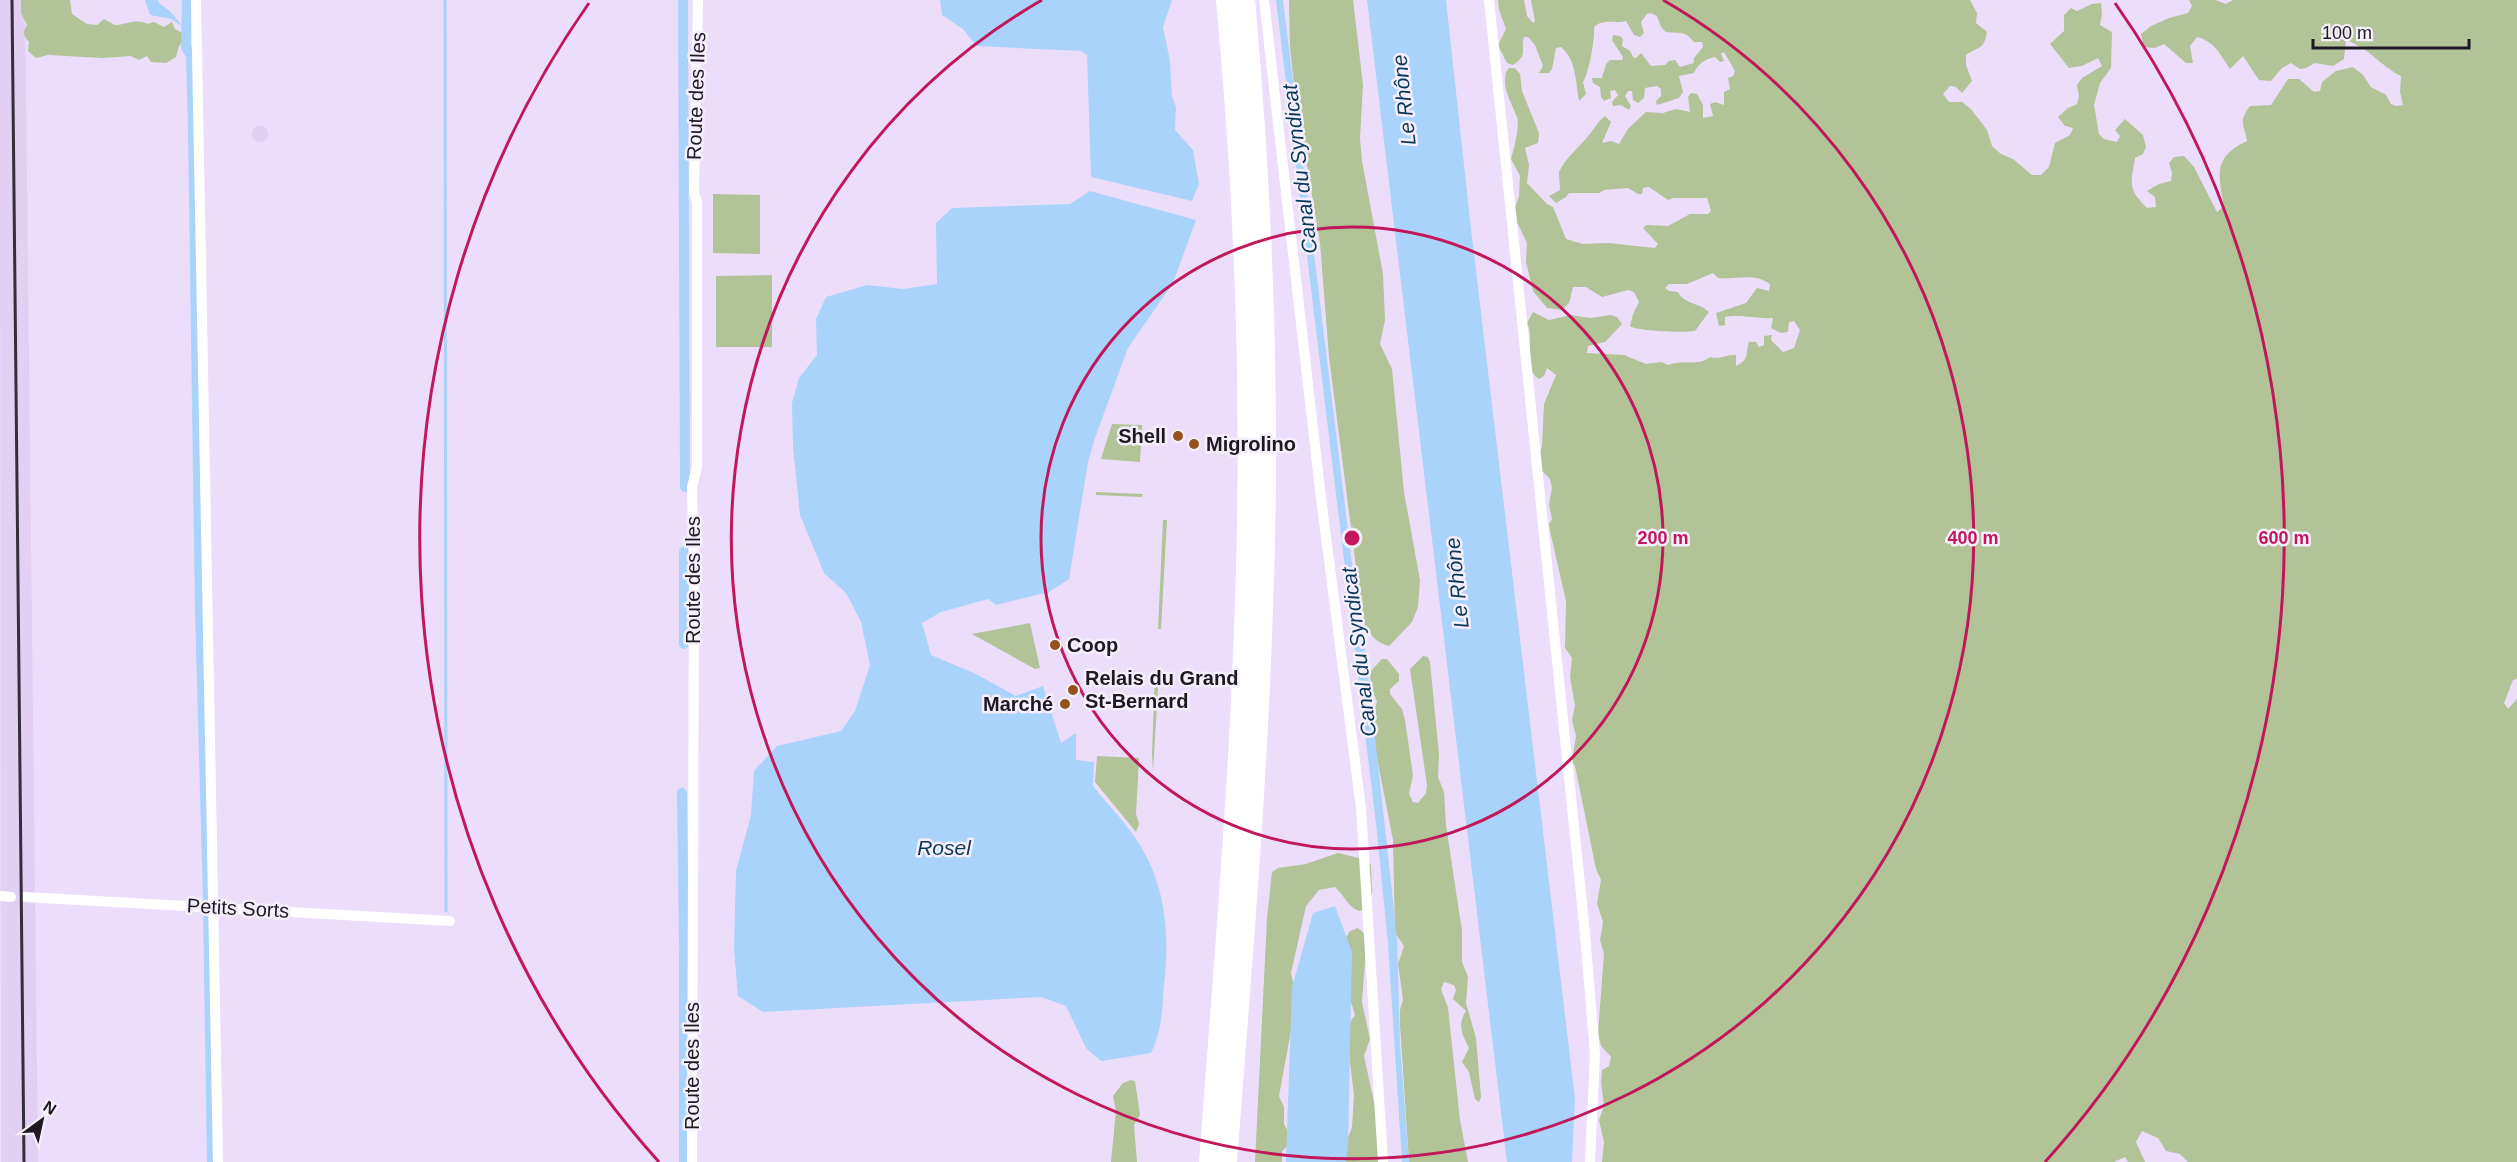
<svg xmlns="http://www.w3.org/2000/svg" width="2517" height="1162" font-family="Arial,sans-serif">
<rect width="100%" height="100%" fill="#ecdefb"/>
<g fill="#e2d0f3">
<path d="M0,0H25L38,1162H1Z"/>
<circle cx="260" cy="134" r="8"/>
</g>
<g fill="#b1c397">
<path d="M21,0H70L72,14L87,24L97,25L104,19L115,25C126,25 137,18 147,24L154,22L164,27L172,22L175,29L182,33L183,40L179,46L176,57L166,63L151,62L147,56L139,60L131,56L103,58L48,55L36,58L28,51L29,42C24,36 22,33 27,25L21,13Z"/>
<path d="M1289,0H1353L1363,85L1360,139L1362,161L1383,274L1385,320L1380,344L1392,369L1404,492L1420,580L1418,607L1412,622L1389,646C1374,642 1370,634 1363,621L1329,357L1320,243L1295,94L1290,47Z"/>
<path d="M1498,0H1524L1527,16L1533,23L1535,21L1531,0H1970L1977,13L1976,23L1987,32C1984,50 1979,46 1966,55V65L1972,81L1962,93L1956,87L1950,86L1943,94L1949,102H1962L1971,109L1987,130L1992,146L2001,154L2013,159L2032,175H2041L2049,167L2055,143L2070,135L2073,128L2065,126L2058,117L2068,108L2077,104L2079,96L2077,85L2082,78L2102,66L2098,58L2082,66L2069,68L2050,44L2064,31V15L2071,8L2077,11L2092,4L2101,3L2102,14L2100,25L2112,32L2111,68L2100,83L2094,105L2099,134L2104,139L2117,142L2120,136L2115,130L2125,119L2143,135L2146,147L2143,154L2135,158C2131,184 2127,188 2147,208L2156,207L2155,197L2147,191L2159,184L2171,181L2172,173L2169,163L2174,157L2184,156L2194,167L2217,212L2224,206C2218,174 2213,157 2247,141C2244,124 2238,122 2250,106L2271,105L2288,79H2299L2314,92L2320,91L2322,82L2336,71L2353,67L2363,75L2371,87L2386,95L2391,104L2396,106L2403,105L2400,92L2401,76C2379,65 2371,49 2346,40L2344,59L2333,66L2315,63L2306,68L2300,69L2291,63L2282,68L2271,81L2259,80L2243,56L2230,69C2220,54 2215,42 2197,37L2190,46L2193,63H2186L2164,44L2155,48L2144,47L2141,34L2151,26L2169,18L2188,13L2192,6L2189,0H2215L2226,4L2233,0H2517V679L2513,680L2504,703L2508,709L2517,699V1162H2188L2180,1154L2166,1151L2158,1138L2142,1131L2136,1142L2145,1162H2128L2125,1157L2114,1162H1602L1604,1142L1599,1120L1604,1106L1601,1082L1602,1070L1609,1066L1611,1057L1601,1046L1598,1033L1604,954L1600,940L1603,922L1597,903L1601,880L1596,869L1575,766L1572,761L1576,736L1572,720L1575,706L1570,677L1572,658L1565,648L1566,601L1550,531L1549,524L1552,519L1549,505L1552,488L1550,479L1542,471L1539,456L1542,446L1544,404L1556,375L1547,368L1544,376L1539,379C1520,366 1536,340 1527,323L1533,312L1549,320L1571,315L1590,318L1610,315L1617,317L1622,324L1605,342L1588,346L1587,353L1624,355L1646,364L1662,362L1668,365C1682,359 1698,367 1710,357C1720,360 1726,354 1736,355V366C1750,359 1745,354 1749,342H1756L1759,347L1764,345V336L1772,335L1771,340L1783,352L1794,348L1800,330L1794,321L1789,322L1788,332L1781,333L1771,328L1773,318C1759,319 1737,314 1725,317V325L1719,326L1716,313L1746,303L1757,288L1769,291L1770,284C1754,272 1736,280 1718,278L1713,273L1687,284H1669L1665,288L1669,291L1678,292C1684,304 1700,303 1709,312L1695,331C1685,333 1636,331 1630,326L1633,314L1639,302L1634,292L1628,290L1602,297L1586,287H1573L1569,303L1562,310L1547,308L1533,291L1526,262L1527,243L1517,222L1515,208L1519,196L1520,176L1511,159C1514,149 1520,126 1517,117C1511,101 1502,89 1506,72L1509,68H1515L1520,74L1522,91L1539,133L1538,143L1525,148L1529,165L1527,183L1547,204L1553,207L1566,239L1583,244L1608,243L1655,248L1658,244L1643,228L1646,225L1668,226L1690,214H1708L1711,211L1707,198H1673L1668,200L1649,187L1643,188L1642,194H1638L1628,188L1604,190L1599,193H1569L1566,197L1556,203L1549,196L1560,190L1559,172C1566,157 1580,147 1589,135C1595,128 1597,122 1605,116L1611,122L1602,143L1611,141L1619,144L1628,129L1646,112L1663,113L1676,109L1690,112L1688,97L1691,93L1697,94L1703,105V118L1713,116L1710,104L1715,102L1724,105V92L1730,89L1728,78L1733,76L1735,71L1724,52L1721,54L1724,61L1720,62L1715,57C1705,59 1698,64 1694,73L1679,76L1683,92L1679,98L1657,105L1656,101L1661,96V89L1657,86L1645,88L1644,98L1638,103L1633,100L1632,91H1628L1625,96L1631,106L1629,110L1621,105L1613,106L1612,102L1618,95L1615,90L1610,91L1611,98L1604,101L1601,97L1600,87L1593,83L1592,78H1602L1606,64L1610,60H1622L1623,57L1612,40L1613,35L1620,36L1623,39L1622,46L1630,51L1633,57L1636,58L1641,53L1651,66L1665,65L1669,61L1675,60L1680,67L1694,63V58L1703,47L1702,42H1694C1685,30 1680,34 1666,32L1661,27L1657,16L1651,13L1647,14L1641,22L1644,33L1640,37L1634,35L1626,21C1614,24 1604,18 1594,27C1595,39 1589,73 1583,82L1586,94L1579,101C1576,83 1576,59 1561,47L1556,48L1552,69L1549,73H1539L1543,66L1535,45L1528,37H1524C1520,51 1529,54 1513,65L1507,63L1498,45L1506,29L1499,10Z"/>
<path d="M713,194L760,195V254L713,253Z"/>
<path d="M772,275V347H716V276Z"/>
<path d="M1112,424L1142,425L1140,462L1101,459Z"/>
<path d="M1096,492L1143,494L1142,497L1096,495Z"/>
<path d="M1163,520H1167L1161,629H1158Z"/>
<path d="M1030,623L1040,668L1035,669L972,634Z"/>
<path d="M1423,656L1428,657L1430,662L1439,754L1438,777L1444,792L1446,825L1462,931V962L1468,977L1466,1003L1476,1038L1481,1097L1479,1102L1475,1099L1469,1072L1462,1062L1469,1048C1462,1034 1457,1025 1466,1011L1453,999L1456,990L1454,985L1444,982L1441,989L1448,1008L1460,1120L1468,1162H1409L1400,1025V1010L1403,1000L1398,964L1404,946L1395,933L1393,840L1376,753L1373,717L1377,701L1371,689L1370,672L1382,659H1387L1399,674V681L1390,689V694L1402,709L1405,720L1413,775L1409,794L1413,802L1418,803L1426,793L1427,785L1410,669Z"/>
<path d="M1155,672H1159L1153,772L1152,752Z"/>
<path d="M1097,756L1139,758L1136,814L1139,824L1136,832L1095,782Z"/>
<path d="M1338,853L1359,858L1371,865L1372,893L1364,910L1359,911C1348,907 1344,895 1335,887L1319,890L1306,906L1291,973L1294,987L1293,1020L1279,1096L1284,1107V1124L1293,1141L1282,1151V1162H1255L1267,918L1272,872L1278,868L1306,864Z"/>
<path d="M1358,928L1367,936L1362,1002L1370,1039L1364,1056L1387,1162H1339L1352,1127L1354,1096L1346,1028L1355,1015L1351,1002L1345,939L1350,931Z"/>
<path d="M1131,1080L1135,1081L1140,1115L1134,1125L1137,1162H1111L1116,1111L1113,1096L1123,1083Z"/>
</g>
<g fill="#aad3fb">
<path d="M145,0H158L160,4L170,11L183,27L171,19L150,15Z"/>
<path d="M940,0H1172L1163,27L1170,61L1172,96L1176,107L1175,130L1193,150L1199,184L1192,201L1091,177L1087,55L1081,51L976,46L963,29L942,15Z"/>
<path d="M1276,0H1283L1359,621L1366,656L1391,882L1397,940L1400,1044L1409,1162H1402L1388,944L1376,824Z"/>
<path d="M1367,0H1446L1471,229L1575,1099L1572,1162H1507Z"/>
<path d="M1090,191L1196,220L1173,283L1128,348L1095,438L1088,462L1069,579L1049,592L996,605L988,599L941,612L922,623L931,655L974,673L1016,696L1043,686L1061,743L1076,733V760L1094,762L1093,786C1106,803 1122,818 1134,836C1166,882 1170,931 1164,986C1162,1010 1162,1031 1151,1053L1101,1061L1086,1048L1066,1006L1041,997L763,1012L738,996L734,949L736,871L751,815L754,771L777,746L841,731L855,711L870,665L861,622L846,593L824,573L800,515L793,447L792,403L799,378L817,355L816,319L826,297L867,285L903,289L937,284L936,223L952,208L1070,204Z"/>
<path d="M1335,906L1352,952L1348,1147L1346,1162H1286L1292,987L1313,913Z"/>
</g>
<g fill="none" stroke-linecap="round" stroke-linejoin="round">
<path stroke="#aad3fb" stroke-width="3" d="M445,0L446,911"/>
<g stroke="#aad3fb" stroke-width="10">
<path d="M187,0L186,47L191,56L193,131L200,613L208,902"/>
<path d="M683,0L685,487"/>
<path d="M684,644V551"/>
<path d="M682,793L684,947"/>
<path d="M208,909L212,1162"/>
<path d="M684,952V1162"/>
</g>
<g stroke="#fff" stroke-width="10">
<path d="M196,0L218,1162"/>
<path d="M1264,0L1321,498L1361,808L1383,1162"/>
<path d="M1489,0L1584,923L1595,1054L1590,1162"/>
<path d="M0,896L11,897"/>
<path d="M25,897L450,921"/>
<path d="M692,1162L694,576L692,487L697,467V202L694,192L698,0"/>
</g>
<g stroke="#fff" stroke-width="20">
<path d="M1209,1162C1223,975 1239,789 1245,602C1252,401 1245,200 1226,0"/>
<path d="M1227,1162C1241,977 1257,793 1263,608C1271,405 1263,202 1245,0"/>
</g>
<path stroke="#342e3a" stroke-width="3" d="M12,0L24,1162"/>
</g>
<g fill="none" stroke="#c2185b" stroke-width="3">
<circle cx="1352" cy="538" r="311"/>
<path d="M1663 0A621 621 0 1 1 1042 0"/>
<path d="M659 1162A932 932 0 0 1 589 3M2115 3A932 932 0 0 1 2045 1162"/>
</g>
<g fill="#94531d" stroke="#f5effb" stroke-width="2">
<circle cx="1178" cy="436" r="6"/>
<circle cx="1194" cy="444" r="6"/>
<circle cx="1055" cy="645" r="6"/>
<circle cx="1073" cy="690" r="6"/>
<circle cx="1065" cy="704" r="6"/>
</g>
<g text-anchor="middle" stroke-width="5" stroke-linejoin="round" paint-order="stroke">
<g font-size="20" fill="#1d1822" stroke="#f5effb">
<text transform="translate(696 96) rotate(-88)" y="7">Route des Iles</text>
<text transform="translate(693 580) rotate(-90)" y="7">Route des Iles</text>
<text transform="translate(238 908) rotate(3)" y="7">Petits Sorts</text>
<text transform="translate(692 1066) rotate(-90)" y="7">Route des Iles</text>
</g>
<g font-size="20" font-weight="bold" fill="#1d1822" stroke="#f5effb" text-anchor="start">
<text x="1166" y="443" text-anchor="end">Shell</text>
<text x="1206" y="451">Migrolino</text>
<text x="1067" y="652">Coop</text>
<text x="1085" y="685">Relais du Grand<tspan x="1085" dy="23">St-Bernard</tspan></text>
<text x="1053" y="711" text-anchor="end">Marché</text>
</g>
<g font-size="21" font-style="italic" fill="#08375c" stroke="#f5effb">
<text transform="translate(1404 100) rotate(-96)" y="7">Le Rhône</text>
<text transform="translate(1300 169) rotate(-97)" y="7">Canal du Syndicat</text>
<text transform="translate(1457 583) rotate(-96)" y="7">Le Rhône</text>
<text transform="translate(1359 652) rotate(-97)" y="7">Canal du Syndicat</text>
<text x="944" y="855">Rosel</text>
</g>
</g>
<circle cx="1352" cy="538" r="9" fill="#c2185b" stroke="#f5effb" stroke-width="3"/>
<g font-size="18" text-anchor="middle" font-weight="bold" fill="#c2185b" stroke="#f5effb" stroke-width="5" stroke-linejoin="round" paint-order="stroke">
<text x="1663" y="544">200 m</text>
<text x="1973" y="544">400 m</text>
<text x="2284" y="544">600 m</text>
</g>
<g transform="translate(42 1120) rotate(33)" stroke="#f5effb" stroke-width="4.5" paint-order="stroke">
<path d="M0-4.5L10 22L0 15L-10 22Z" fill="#1d1822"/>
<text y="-9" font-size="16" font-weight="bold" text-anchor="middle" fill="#1d1822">N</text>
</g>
<path d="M2313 39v9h156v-9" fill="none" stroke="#1d1822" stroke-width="3"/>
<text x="2322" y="39" font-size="18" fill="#1d1822" stroke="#f5effb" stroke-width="4.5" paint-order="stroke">100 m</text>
</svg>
